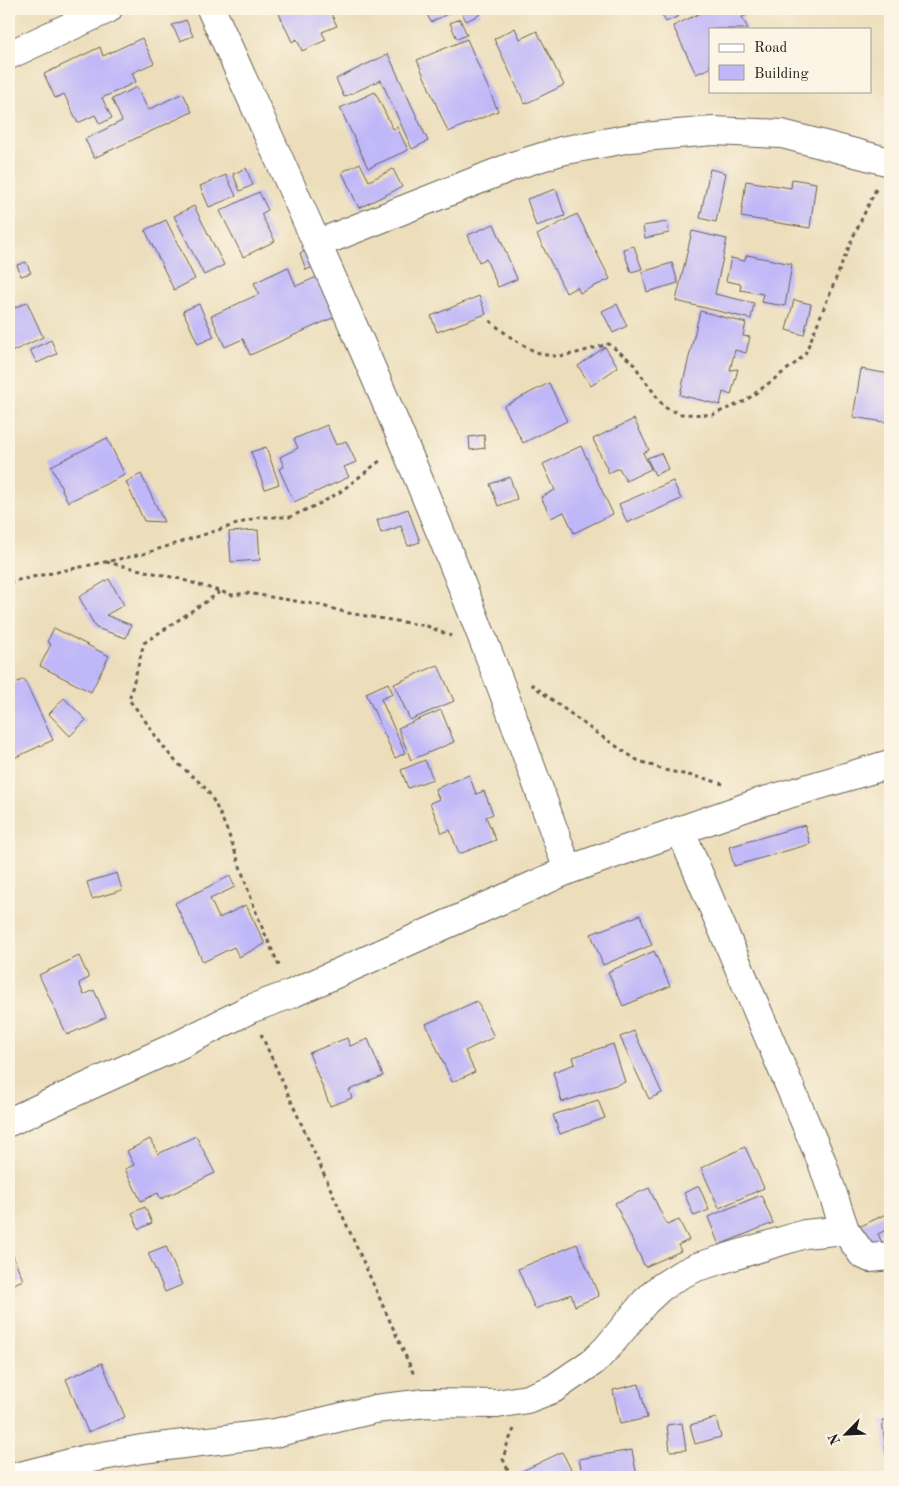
<svg xmlns="http://www.w3.org/2000/svg" width="899" height="1486" font-family="'Old Standard TT',serif">
<rect width="100%" height="100%" fill="#fcf5e5"/>
<filter id="ink" filterUnits="userSpaceOnUse"><feTurbulence type="fractalNoise" baseFrequency=".02" numOctaves="2"/><feDisplacementMap in="SourceGraphic" scale="10" xChannelSelector="R" yChannelSelector="G"/><feConvolveMatrix kernelMatrix="1 2 1 2 8 2 1 2 1" color-interpolation-filters="sRGB"/></filter>
<filter id="wash" filterUnits="userSpaceOnUse"><feTurbulence type="fractalNoise" baseFrequency=".0096" numOctaves="4" result="noise"/><feDisplacementMap in="SourceGraphic" scale="20" xChannelSelector="R" yChannelSelector="G"/><feGaussianBlur stdDeviation="1.12" result="paint"/><feColorMatrix in="noise" values="0 0 0 0 0 0 0 0 0 0 0 0 0 0 0 0 0 1.4 0 .05"/><feComposite in="paint" operator="in"/></filter>
<g filter="url(#wash)">
<rect width="100%" height="100%" fill="#ecdebb"/>
<g id="blocks">
<g fill="#c0b7f8">
<path d="M277,9H329L337,26L322,32L326,40L302,51L297,39L292,42Z"/>
<path d="M424,9H457L431,22Z"/>
<path d="M460,9H478L481,14L466,21Z"/>
<path d="M659,9H675L679,16L666,22Z"/>
<path d="M709,9H746L749,14L742,17L748,29H710V68L696,74L673,26Z"/>
<path d="M460,19L467,35L457,39L450,23Z"/>
<path d="M186,20L193,36L180,41L172,25Z"/>
<path d="M515,28L520,39L537,31L564,85L525,104L494,39Z"/>
<path d="M142,38L154,63L132,73L136,82L102,98L112,118L100,124L95,115L78,123L64,94L55,98L44,74L100,47L103,56Z"/>
<path d="M467,39L498,111L448,132L417,60Z"/>
<path d="M388,54L428,141L412,149L381,80L344,97L336,79Z"/>
<path d="M137,87L148,110L183,93L192,112L94,158L85,139L122,121L112,99Z"/>
<path d="M375,92L393,129L397,127L408,150L368,168L340,108Z"/>
<path d="M360,163L369,181L393,169L402,187L359,208L342,172Z"/>
<path d="M246,168L253,185L240,191L233,174Z"/>
<path d="M710,169L726,173L716,222L700,218Z"/>
<path d="M226,175L236,196L209,207L200,186Z"/>
<path d="M792,179L816,183L810,228L741,217L746,181L791,188Z"/>
<path d="M556,189L565,216L536,226L527,199Z"/>
<path d="M259,192L268,210L261,214L275,241L243,257L220,211Z"/>
<path d="M194,206L224,265L204,275L174,216Z"/>
<path d="M577,214L610,279L580,293L577,287L566,293L537,235Z"/>
<path d="M166,220L195,279L174,290L145,230Z"/>
<path d="M667,222L669,233L645,238L643,226Z"/>
<path d="M494,224L517,279L498,287L486,259L479,262L468,235Z"/>
<path d="M692,231L727,239L715,294L754,303L751,319L676,301Z"/>
<path d="M634,246L642,269L631,272L623,249Z"/>
<path d="M312,248L320,264L306,270L300,253Z"/>
<path d="M747,255L792,264L785,306L761,302L763,294L740,290L741,284L726,281L731,258L744,261Z"/>
<path d="M26,262L31,273L21,276L17,265Z"/>
<path d="M672,263L678,283L647,292L642,272Z"/>
<path d="M288,267L296,286L319,276L337,316L250,355L243,339L225,347L211,316L259,294L254,283Z"/>
<path d="M9,294L15,308L27,302L43,337L9,353Z"/>
<path d="M479,296L486,314L437,332L431,316Z"/>
<path d="M794,300L811,304L804,335L786,330Z"/>
<path d="M199,304L214,337L198,344L183,311Z"/>
<path d="M617,304L627,326L613,333L602,311Z"/>
<path d="M700,311L746,323L743,336L750,337L746,353L735,350L730,370L738,369L731,395L723,392L720,405L680,395Z"/>
<path d="M51,340L57,354L37,363L30,350Z"/>
<path d="M605,347L618,367L591,386L578,366Z"/>
<path d="M861,369L890,374V423L853,417Z"/>
<path d="M549,383L567,421L523,443L504,406Z"/>
<path d="M634,419L649,450L643,453L651,469L626,481L619,468L609,473L593,439Z"/>
<path d="M327,425L336,445L346,441L356,462L344,467L349,477L294,502L279,469L284,467L280,457L298,448L294,439Z"/>
<path d="M484,435L485,448L470,450L469,437Z"/>
<path d="M107,438L125,475L68,502L51,466Z"/>
<path d="M581,446L613,514L574,533L564,512L551,518L541,497L555,490L543,464Z"/>
<path d="M266,447L279,484L265,489L251,452Z"/>
<path d="M661,453L668,469L655,475L647,458Z"/>
<path d="M141,474L164,522L144,521L126,482Z"/>
<path d="M510,477L517,499L498,506L490,484Z"/>
<path d="M673,481L681,499L627,523L619,504Z"/>
<path d="M408,509L420,542L408,546L401,526L381,533L377,520Z"/>
<path d="M258,530L260,560L231,562L229,532Z"/>
<path d="M109,579L124,605L106,615L131,625L126,638L96,628L79,597Z"/>
<path d="M54,628L109,656L91,692L40,666L51,644L47,642Z"/>
<path d="M438,665L454,701L410,720L394,684Z"/>
<path d="M24,679L53,740L14,758L9,746V686Z"/>
<path d="M388,683L393,694L381,699L405,753L395,758L366,693Z"/>
<path d="M64,698L86,720L70,736L49,714Z"/>
<path d="M441,710L454,742L411,760L398,728Z"/>
<path d="M425,760L433,779L408,788L401,770Z"/>
<path d="M469,775L476,794L484,791L493,814L486,817L496,840L459,854L450,830L442,833L430,803L439,799L435,789Z"/>
<path d="M805,825L810,844L734,866L729,847Z"/>
<path d="M117,873L122,890L92,899L87,882Z"/>
<path d="M230,876L235,887L210,899L219,918L246,905L265,944L239,957L234,947L203,962L175,903Z"/>
<path d="M640,915L652,945L603,965L591,934Z"/>
<path d="M654,951L670,986L623,1006L608,972Z"/>
<path d="M79,956L89,978L79,983L84,995L94,990L106,1017L67,1035L39,975Z"/>
<path d="M477,1001L494,1037L465,1051L475,1072L452,1082L426,1024Z"/>
<path d="M634,1031L662,1093L649,1099L620,1037Z"/>
<path d="M347,1038L350,1046L368,1039L383,1076L349,1090L352,1098L330,1106L309,1053Z"/>
<path d="M613,1044L625,1082L562,1102L553,1072L575,1064L573,1057Z"/>
<path d="M598,1100L605,1118L560,1134L553,1115Z"/>
<path d="M196,1136L215,1173L161,1199L158,1193L141,1201L125,1169L134,1165L127,1151L150,1139L158,1154Z"/>
<path d="M745,1147L764,1188L719,1208L701,1168Z"/>
<path d="M699,1186L709,1210L694,1216L684,1193Z"/>
<path d="M649,1188L667,1225L679,1220L689,1240L678,1245L681,1251L645,1267L615,1203Z"/>
<path d="M761,1195L773,1223L719,1245L708,1217Z"/>
<path d="M145,1207L152,1223L139,1229L132,1213Z"/>
<path d="M890,1212V1228L878,1234L884,1247L872,1253L859,1227Z"/>
<path d="M577,1244L599,1296L575,1306L571,1294L535,1309L518,1269Z"/>
<path d="M9,1246L23,1280L9,1286Z"/>
<path d="M166,1246L182,1285L165,1292L148,1253Z"/>
<path d="M102,1363L125,1417L88,1432L66,1379Z"/>
<path d="M639,1384L647,1418L620,1424L613,1390Z"/>
<path d="M716,1418L721,1437L695,1444L690,1425Z"/>
<path d="M882,1420H890V1459H887Z"/>
<path d="M682,1423L686,1450L670,1451L667,1425Z"/>
<path d="M632,1450L637,1477H583L579,1459Z"/>
<path d="M562,1452L575,1477H520L518,1473Z"/>
</g>
</g>
</g>
<g filter="url(#ink)">
<use href="#blocks" fill-opacity="0" stroke="#656054" stroke-width="1"/>
<g fill="none" stroke-linecap="round" stroke-linejoin="round">
<defs>
<g id="street">
<path d="M211,9C308,222 405,436 489,655C517,726 542,798 568,870"/>
<path d="M9,55L108,9"/>
<path d="M317,244L516,165L561,151L631,138L713,131L782,134L890,162"/>
<path d="M681,832L822,1162L845,1230L862,1254L870,1258L890,1256"/>
<path d="M9,1122L179,1045L250,1009L291,994L568,870L758,803L890,764"/>
<path d="M16,1477L86,1459L142,1449L275,1433L375,1409L426,1403L497,1404L527,1399L553,1389L594,1361L607,1348L645,1302L660,1288L680,1275L697,1267L805,1234L845,1230"/>
</g>
</defs>
<use href="#street" stroke="#656054" stroke-width="30"/>
<g stroke="#656054" stroke-width="3" stroke-dasharray="4 4" stroke-linecap="butt">
<path d="M490,321C506,334 533,356 555,356C573,356 592,348 609,344L632,362L664,407L680,414L712,415L745,401L797,362L805,354L853,237L877,187"/>
<path d="M106,562L180,579L232,595L247,593L319,605L348,613L427,626L451,636"/>
<path d="M9,582L143,554L259,517H290L323,502L340,492L381,460"/>
<path d="M220,592L144,643L129,700C144,717 155,737 170,755C183,771 202,780 212,798C229,829 239,865 251,898C259,922 270,945 280,968"/>
<path d="M531,684L595,732L637,760L664,770L707,779L726,785"/>
<path d="M261,1034L415,1377"/>
<path d="M511,1477L503,1459L507,1445L514,1429"/>
</g>
<use href="#street" stroke="#fff" stroke-width="28"/>
</g>
</g>
<rect width="899" height="1486" fill="none" stroke="#fcf5e5" stroke-width="30"/>
<rect x="709" y="28" width="162" height="65" fill="#fcf5e5" stroke="#a29e95"/>
<rect x="719" y="44" width="25" height="8" fill="#ffffff" stroke="#a29e95"/>
<text x="754" y="52" font-size="15" fill="#1c1c1c">Road</text>
<rect x="719" y="65" width="25" height="15" fill="#c0b7f8" stroke="#a29e95"/>
<text x="754" y="78" font-size="15" fill="#1c1c1c">Building</text>
<g transform="translate(846 1434) rotate(246)" stroke="#fcf5e5" stroke-width="4" paint-order="stroke">
<path d="M0-4L9 19L0 12L-9 19Z" fill="#1c1c1c"/>
<text y="-8" font-size="14" font-weight="bold" text-anchor="middle" fill="#1c1c1c">N</text>
</g>
</svg>
